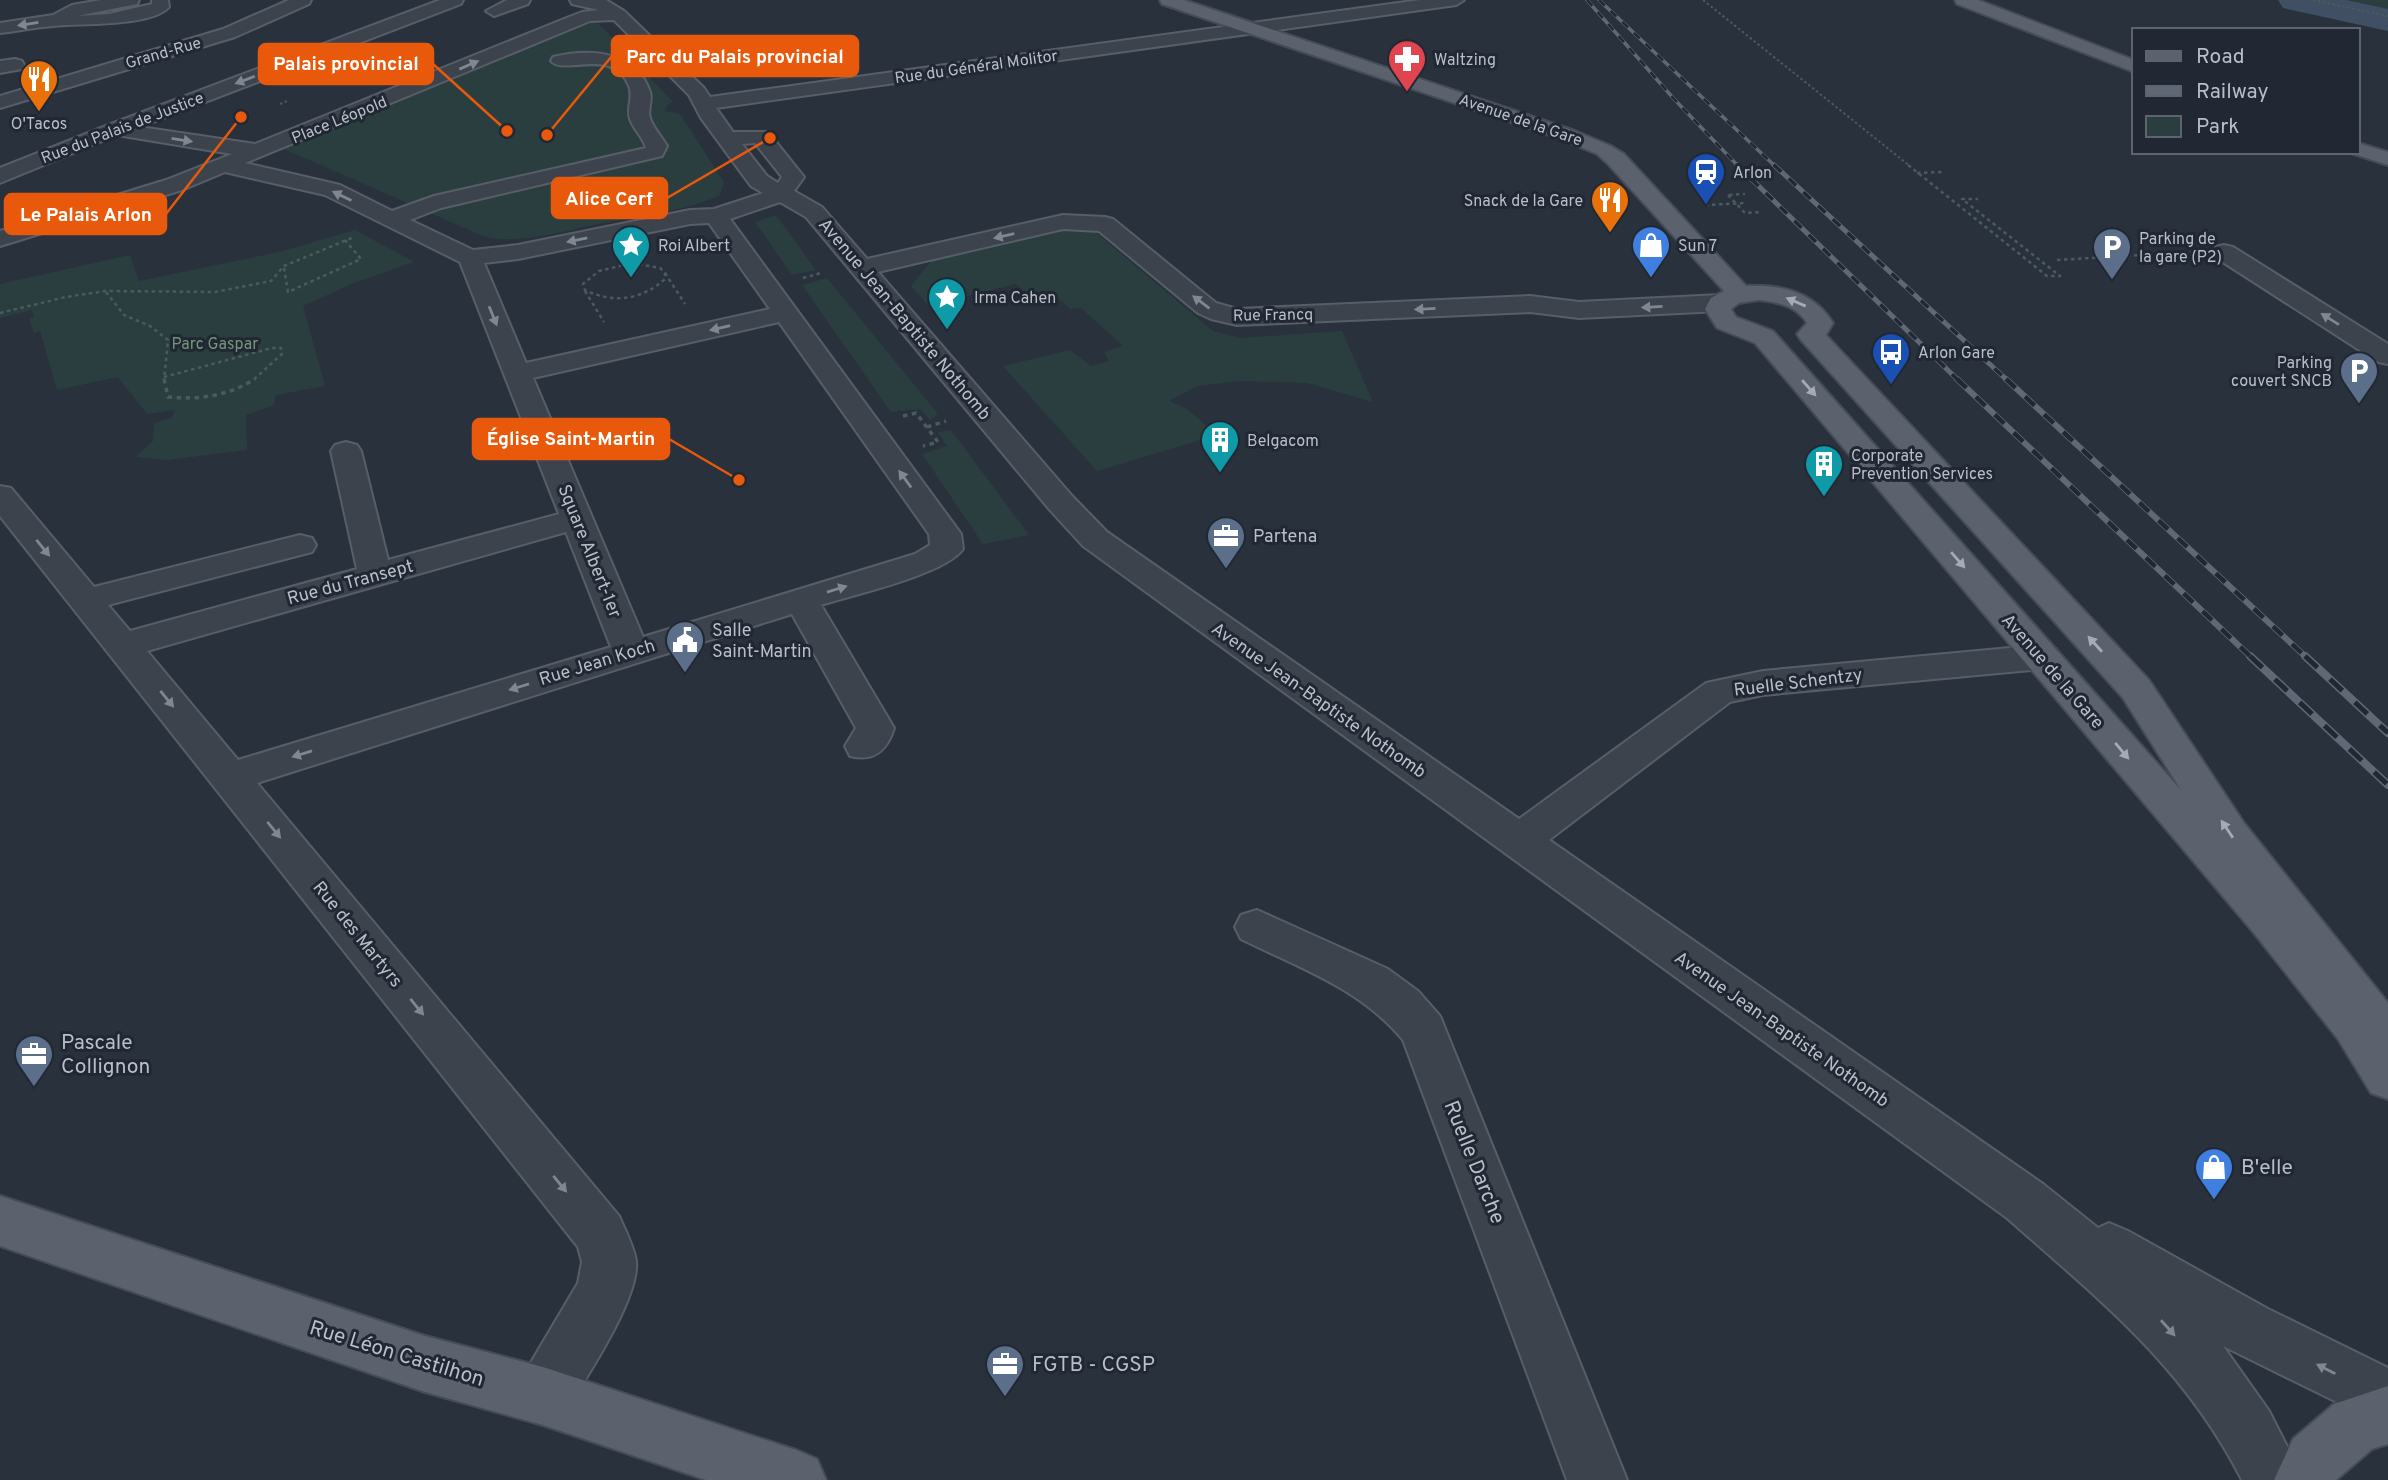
<svg xmlns="http://www.w3.org/2000/svg" width="2388" height="1480" font-family="Overpass,sans-serif">
<rect width="100%" height="100%" fill="#29313d"/>
<g fill="#2b3e3f">
<path d="M2313,0H2388V16H2387Z"/>
<path d="M596,21L673,102L667,105L665,111L680,114L724,182L720,195C686,211 646,215 609,222C569,229 525,245 485,237L282,148L487,63Z"/>
<path d="M776,215L815,269V270L792,275L755,222Z"/>
<path d="M1074,228L1094,231L1213,331L1240,338L1342,331L1373,402L1308,383L1241,381L1197,386L1169,401L1187,409L1217,435L1097,471L1003,366L1070,350L1091,366L1109,361L1104,352L1123,346L1081,308L1070,309L1051,292L1030,297L1016,284L946,301L954,310L936,314L911,286L932,260Z"/>
<path d="M355,230L414,262L354,283L303,306L325,386L276,395L274,405L246,415L247,450L168,460L136,457L153,441L154,423L172,418L175,410L147,414L118,377L57,390L40,331L34,333L29,319L34,317L32,310L0,318V284L130,255L139,281L279,252Z"/>
<path d="M827,278L938,414L930,420L920,409L891,412L802,285Z"/>
<path d="M951,430L1029,535L983,544L922,454L947,446L938,432Z"/>
</g>
<g fill="none" stroke-linecap="round" stroke-linejoin="round">
<path fill="#414f64" fill-rule="evenodd" d="M2278,0H2346L2388,9V31L2283,8Z"/>
<defs>
<g id="minor">
<path d="M101,0H139L137,4L77,16L109,14L152,4V0H168L169,7C151,27 80,23 54,26C36,27 18,31 0,33V23L53,15L72,5Z"/>
<path d="M289,0H311L309,4L235,37L0,108V96L223,29Z"/>
<path d="M440,0H463L461,4L140,127L255,144L564,19L582,12L599,10L572,4L570,0H606L624,11L704,88L710,97L1420,0H1464L1456,5L716,108L733,132H768L804,177L794,191L822,207L867,259L1063,215L1105,217L1113,219L1216,303L1237,309L1530,296L1579,302L1720,295L1729,298L1733,303L1729,308L1720,311L1579,318L1530,312L1237,325L1211,319L1198,313L1099,231L1063,229L878,272L1072,496L1107,532L1519,819L1706,683L1763,671L2043,645L2056,649L2061,657L2056,665L2043,669L1763,695L1730,702L1549,840L2043,1184L2098,1228L2109,1223L2128,1231L2268,1309L2388,1368V1427L2223,1346L2269,1411L2304,1480H2242C2184,1366 2100,1300 2007,1218L1083,546L1050,510L806,217L780,202L730,219L961,534L963,549C946,574 853,595 821,605L894,728C887,751 874,762 850,756L845,746L856,728L792,614L257,783L619,1216C625,1230 634,1247 636,1261C640,1299 583,1382 563,1416L543,1425L523,1416L514,1396L523,1376L578,1283L582,1262L578,1247L0,516V486L11,488L94,587L300,535L312,538L316,545L312,552L108,605L130,631L357,569L331,451L335,445L346,442L357,445L361,451L388,560L559,514L460,262L325,195L225,172L182,190L0,246V231L166,180L232,154L117,135L0,183V168L108,125ZM614,20L689,95L701,118L751,186L763,193L714,209L690,210L518,245L473,250L410,220L441,208L662,156L667,146C662,137 653,128 650,118C647,109 653,101 650,92C636,51 590,48 553,57L551,61C564,76 613,46 629,86C634,98 626,107 630,119C634,130 643,137 646,148L434,196L392,211L340,185L245,163L590,21ZM755,143L782,177L778,183L767,176L742,144ZM709,223L770,309L526,363L484,263L518,259L690,224ZM779,322L929,534L930,545L915,554L643,637L533,378ZM566,532L611,647L238,760L147,651Z"/>
<path d="M507,0H530L528,4L494,16L486,11Z"/>
<path d="M15,59L22,61L24,65L22,69L0,73V61Z"/>
<path d="M2224,245L2233,247L2388,344V364L2378,362L2215,257L2212,252L2215,247Z"/>
<path d="M1257,910L1388,969L1418,991L1440,1016L1627,1480H1567L1403,1040C1361,989 1300,968 1241,939L1235,927L1241,915Z"/>
</g>
<g id="major">
<path d="M1160,0H1184L1575,131L1611,146L1624,154L1746,286C1781,284 1814,292 1833,323L1826,335L2149,680L2244,823L2388,1003V1099L2371,1093L2338,1039L2254,933L1755,343L1717,328L1705,309L1711,298L1724,291L1608,164L1597,154L1561,139L1162,4ZM1759,300C1778,302 1797,306 1807,323L1797,334L1801,340L2123,698L2181,790L1773,331L1736,317L1731,309L1739,303Z"/>
<path d="M1955,0H1978L2134,60V72L1957,4Z"/>
<path d="M2358,143L2388,152V165L2351,153L2358,152Z"/>
<path d="M0,1196L425,1336L543,1367L796,1450L817,1459L826,1480H706L543,1425L425,1392L0,1246Z"/>
<path d="M2388,1386V1444L2372,1449L2336,1480H2274L2293,1439L2334,1404Z"/>
</g>
</defs>
<use href="#minor" stroke="#575e68" stroke-width="4"/>
<use href="#major" stroke="#464c57" stroke-width="4"/>
<g stroke="#4a5b5d" stroke-width="2" stroke-dasharray="2.5 2.5" stroke-linecap="butt">
<path d="M1703,0L1911,167"/>
<path d="M2313,0L2388,16"/>
<path d="M280,104L287,101"/>
</g>
<g stroke="#4a5b5d" stroke-width="2.5" stroke-dasharray="3.5 3.5" stroke-linecap="butt">
<path d="M1908,165L2047,276H2060L1962,199H1978"/>
<path d="M1917,173L1943,172"/>
<path d="M1728,195L1745,213L1762,212"/>
<path d="M1729,195L1745,194"/>
<path d="M1705,205L1746,203"/>
<path d="M2057,260L2192,252"/>
<path d="M632,263L660,268L665,273V279C642,300 613,304 585,290L583,284L599,271Z"/>
<path d="M284,268L288,292L361,259L345,240"/>
<path d="M665,273L685,304"/>
<path d="M803,278L821,273"/>
<path d="M585,291L604,322"/>
<path d="M106,292L124,315L150,326L168,340L164,381"/>
<path d="M0,313L66,297L105,291L215,292L271,281L284,266L354,237"/>
<path d="M164,377L272,348H281L282,354L252,381"/>
</g>
<g stroke="#4a5b5d" stroke-width="3.5" stroke-dasharray="4.5 4.5" stroke-linecap="butt">
<path d="M164,379L168,397C199,400 228,396 255,379"/>
<path d="M903,416L916,413L938,442L923,446"/>
<path d="M927,427L946,421"/>
</g>
<use href="#minor" fill="#3c434d" fill-rule="evenodd"/>
<use href="#major" fill="#5b626d" fill-rule="evenodd"/>
<defs>
<g id="rail-far3">
<path d="M1587,0L1674,99L1739,167"/>
<path d="M1599,0L1776,167"/>
</g>
<g id="rail-far2">
<path d="M1737,165L1959,381"/>
<path d="M1774,165L2008,381"/>
</g>
<g id="rail-far1">
<path d="M1957,379L2252,658"/>
<path d="M2006,379L2307,658"/>
</g>
<g id="rail">
<path d="M2250,656L2388,785"/>
<path d="M2305,656L2388,733"/>
</g>
</defs>
<use href="#rail-far3" stroke="#5f6874" stroke-width="3.5"/>
<use href="#rail-far2" stroke="#5f6874" stroke-width="5"/>
<use href="#rail-far1" stroke="#5f6874" stroke-width="6"/>
<use href="#rail" stroke="#5f6874" stroke-width="8"/>
<use href="#rail-far3" stroke="#212833" stroke-width="2.5" stroke-dasharray="8" stroke-linecap="butt"/>
<use href="#rail-far2" stroke="#212833" stroke-width="3.5" stroke-dasharray="10" stroke-linecap="butt"/>
<use href="#rail-far1" stroke="#212833" stroke-width="4.5" stroke-dasharray="13" stroke-linecap="butt"/>
<use href="#rail" stroke="#212833" stroke-width="5" stroke-dasharray="17" stroke-linecap="butt"/>
</g>
<defs><path id="oneway-solid" d="M-6-.8H1V-3.2L6.5 0L1 3.2V.8H-6Z" transform="scale(1.75)"/></defs>
<g fill="#818791">
<use href="#oneway-solid" transform="translate(28 24) rotate(171)"/>
<use href="#oneway-solid" transform="translate(469 65) rotate(-23)"/>
<use href="#oneway-solid" transform="translate(245 80) rotate(159)"/>
<use href="#oneway-solid" transform="translate(182 140) rotate(9)"/>
<use href="#oneway-solid" transform="translate(342 196) rotate(-154)"/>
<use href="#oneway-solid" transform="translate(1004 236) rotate(167)"/>
<use href="#oneway-solid" transform="translate(577 240) rotate(168)"/>
<use href="#oneway-solid" transform="translate(1201 302) rotate(-143)"/>
<use href="#oneway-solid" transform="translate(1652 307) rotate(177)"/>
<use href="#oneway-solid" transform="translate(1425 309) rotate(177)"/>
<use href="#oneway-solid" transform="translate(493 316) rotate(68)"/>
<use href="#oneway-solid" transform="translate(2330 319) rotate(-148)"/>
<use href="#oneway-solid" transform="translate(720 328) rotate(167)"/>
<use href="#oneway-solid" transform="translate(905 479) rotate(-126)"/>
<use href="#oneway-solid" transform="translate(43 548) rotate(51)"/>
<use href="#oneway-solid" transform="translate(837 589) rotate(-17)"/>
<use href="#oneway-solid" transform="translate(519 687) rotate(163)"/>
<use href="#oneway-solid" transform="translate(167 699) rotate(51)"/>
<use href="#oneway-solid" transform="translate(302 754) rotate(163)"/>
<use href="#oneway-solid" transform="translate(274 830) rotate(51)"/>
<use href="#oneway-solid" transform="translate(417 1007) rotate(51)"/>
<use href="#oneway-solid" transform="translate(560 1184) rotate(51)"/>
<use href="#oneway-solid" transform="translate(2168 1328) rotate(48)"/>
<use href="#oneway-solid" transform="translate(2326 1369) rotate(-153)"/>
</g>
<g fill="#a6acb6">
<use href="#oneway-solid" transform="translate(1796 302) rotate(-157)"/>
<use href="#oneway-solid" transform="translate(1809 388) rotate(49)"/>
<use href="#oneway-solid" transform="translate(1958 560) rotate(49)"/>
<use href="#oneway-solid" transform="translate(2095 644) rotate(-132)"/>
<use href="#oneway-solid" transform="translate(2122 751) rotate(50)"/>
<use href="#oneway-solid" transform="translate(2227 829) rotate(-124)"/>
</g>
<defs>
<symbol id="pharmacy-pin" viewBox="-11 -11 22 30"><path d="M0 17L-7.5 6A9.5 9.5 0 1 1 7.5 6Z" fill="#e0444e" stroke="#212833"/><path d="M-2-6h4v4h4v4h-4v4h-4v-4h-4v-4h4Z" fill="#fff"/></symbol>
<symbol id="restaurant-pin" viewBox="-11 -11 22 30"><path d="M0 17L-7.5 6A9.5 9.5 0 1 1 7.5 6Z" fill="#e8710a" stroke="#212833"/><path d="M-5-6h1v4h1v-4h1v4h1v-4h1v5L-1.5 .5V6h-2V.5L-5-1ZM5-6V6H3V1.5H1.5Q1.5-4 5-6Z" fill="#fff"/></symbol>
<symbol id="station-pin" viewBox="-11 -11 22 30"><path d="M0 17L-7.5 6A9.5 9.5 0 1 1 7.5 6Z" fill="#1a4fb4" stroke="#212833"/><path d="M-3-6H3Q5-6 5-4V2Q5 4 3 4L4.5 6H3L1.5 4h-3L-3 6H-4.5L-3 4Q-5 4-5 2V-4Q-5-6-3-6ZM-3.5-4v3h7v-3ZM-3.5 1v1.5H-2V1ZM2 1v1.5H3.5V1Z" fill="#fff"/></symbol>
<symbol id="sight-pin" viewBox="-11 -11 22 30"><path d="M0 17L-7.5 6A9.5 9.5 0 1 1 7.5 6Z" fill="#0f9aa8" stroke="#212833"/><path d="M0-6L1.8-2.2L6-1.7L2.9 1.2L3.7 5.4L0 3.3L-3.7 5.4L-2.9 1.2L-6-1.7L-1.8-2.2Z" fill="#fff"/></symbol>
<symbol id="shop-pin" viewBox="-11 -11 22 30"><path d="M0 17L-7.5 6A9.5 9.5 0 1 1 7.5 6Z" fill="#3f7fe0" stroke="#212833"/><path d="M-5-2.5h2.3a2.7 3.5 0 0 1 5.4 0H5L5.5 6h-11ZM-1.5-2.5h3a1.5 2.3 0 0 0-3 0Z" fill="#fff"/></symbol>
<symbol id="parking-pin" viewBox="-11 -11 22 30"><path d="M0 17L-7.5 6A9.5 9.5 0 1 1 7.5 6Z" fill="#5c6f8a" stroke="#212833"/><path d="M-3.5-5.5H1a3.5 3.5 0 0 1 0 7H-1V5.5H-3.5ZM-1-3.4V-.6H.8a1.4 1.4 0 0 0 0-2.8Z" fill="#fff"/></symbol>
<symbol id="bus-pin" viewBox="-11 -11 22 30"><path d="M0 17L-7.5 6A9.5 9.5 0 1 1 7.5 6Z" fill="#1a4fb4" stroke="#212833"/><path d="M-5-6H5V4H4V6H2V4H-2V6H-4V4H-5ZM-3.5-4V0h7V-4ZM-3.5 1.2v1.5H-2V1.2ZM2 1.2v1.5H3.5V1.2Z" fill="#fff"/></symbol>
<symbol id="building-pin" viewBox="-11 -11 22 30"><path d="M0 17L-7.5 6A9.5 9.5 0 1 1 7.5 6Z" fill="#0f9aa8" stroke="#212833"/><path d="M-4-6H4V6H1V3H-1V6H-4ZM-2.5-4.3h1.7v1.8h-1.7ZM.8-4.3h1.7v1.8H.8ZM-2.5-1h1.7V.8h-1.7ZM.8-1h1.7V.8H.8Z" fill="#fff"/></symbol>
<symbol id="office-pin" viewBox="-11 -11 22 30"><path d="M0 17L-7.5 6A9.5 9.5 0 1 1 7.5 6Z" fill="#5c6f8a" stroke="#212833"/><path d="M-6-3h4V-5.5h4V-3h4V5H-6ZM-1-4.5V-3h2v-1.5ZM-6 0V1H6V0Z" fill="#fff"/></symbol>
<symbol id="civic-pin" viewBox="-11 -11 22 30"><path d="M0 17L-7.5 6A9.5 9.5 0 1 1 7.5 6Z" fill="#5c6f8a" stroke="#212833"/><path d="M-.6-6.5H3V-4.5H.6V-3L4-1V1h2V6H-6V1h2V-1L-.6-3ZM-1.2 2.5V6h2.4V2.5Z" fill="#fff"/></symbol>
</defs>
<g fill-rule="evenodd">
<use href="#pharmacy-pin" x="1385" y="37" width="44" height="60"/>
<use href="#restaurant-pin" x="17" y="57" width="44" height="60"/>
<use href="#station-pin" x="1684" y="150" width="44" height="60"/>
<use href="#restaurant-pin" x="1588" y="178" width="44" height="60"/>
<use href="#sight-pin" x="609" y="223" width="44" height="60"/>
<use href="#shop-pin" x="1629" y="223" width="44" height="60"/>
<use href="#parking-pin" x="2090" y="225" width="44" height="60"/>
<use href="#sight-pin" x="925" y="275" width="44" height="60"/>
<use href="#bus-pin" x="1869" y="330" width="44" height="60"/>
<use href="#parking-pin" x="2337" y="349" width="44" height="60"/>
<use href="#building-pin" x="1198" y="418" width="44" height="60"/>
<use href="#building-pin" x="1802" y="442" width="44" height="60"/>
<use href="#office-pin" x="1204" y="514" width="44" height="60"/>
<use href="#civic-pin" x="663" y="618" width="44" height="60"/>
<use href="#office-pin" x="12" y="1032" width="44" height="60"/>
<use href="#shop-pin" x="2192" y="1145" width="44" height="60"/>
<use href="#office-pin" x="983" y="1342" width="44" height="60"/>
</g>
<g text-anchor="middle" stroke-width="6" stroke-linejoin="round" paint-order="stroke">
<g font-size="16" fill="#b9bfc8" stroke="#212833">
<text transform="translate(163 52) rotate(-16)" y="6">Grand-Rue</text>
<text transform="translate(976 66) rotate(-8)" y="6">Rue du Général Molitor</text>
<text transform="translate(339 119) rotate(-22)" y="6">Place Léopold</text>
<text transform="translate(1521 119) rotate(19)" y="6">Avenue de la Gare</text>
<text transform="translate(122 127) rotate(-21)" y="6">Rue du Palais de Justice</text>
<text transform="translate(1273 314) rotate(-1)" y="6">Rue Francq</text>
</g>
<g font-size="16" fill="#b9bfc8" stroke="#212833" text-anchor="start">
<text x="1434" y="65">Waltzing</text>
<text x="39" y="129" text-anchor="middle">O'Tacos</text>
<text x="1733" y="178">Arlon</text>
<text x="1583" y="206" text-anchor="end">Snack de la Gare</text>
<text x="2139" y="244">Parking de<tspan x="2139" dy="18">la gare (P2)</tspan></text>
<text x="658" y="251">Roi Albert</text>
<text x="1678" y="251">Sun 7</text>
<text x="974" y="303">Irma Cahen</text>
<text x="1918" y="358">Arlon Gare</text>
<text x="2332" y="368" text-anchor="end">Parking<tspan x="2332" dy="18">couvert SNCB</tspan></text>
<text x="1247" y="446">Belgacom</text>
<text x="1851" y="461">Corporate<tspan x="1851" dy="18">Prevention Services</tspan></text>
</g>
<g font-size="16" fill="#73967b" stroke="#212833">
<text x="215" y="349">Parc Gaspar</text>
</g>
<g font-size="18" fill="#b9bfc8" stroke="#212833">
<text transform="translate(905 319) rotate(50)" y="6">Avenue Jean-Baptiste Nothomb</text>
<text transform="translate(590 551) rotate(68)" y="6">Square Albert-1er</text>
<text transform="translate(350 582) rotate(-15)" y="6">Rue du Transept</text>
<text transform="translate(597 662) rotate(-17)" y="6">Rue Jean Koch</text>
<text transform="translate(2053 671) rotate(49)" y="6">Avenue de la Gare</text>
<text transform="translate(1798 682) rotate(-7)" y="6">Ruelle Schentzy</text>
<text transform="translate(1319 700) rotate(35)" y="6">Avenue Jean-Baptiste Nothomb</text>
<text transform="translate(358 934) rotate(51)" y="6">Rue des Martyrs</text>
<text transform="translate(1782 1029) rotate(35)" y="6">Avenue Jean-Baptiste Nothomb</text>
</g>
<g font-size="18" fill="#b9bfc8" stroke="#212833" text-anchor="start">
<text x="1253" y="542">Partena</text>
<text x="712" y="636">Salle<tspan x="712" dy="21">Saint-Martin</tspan></text>
</g>
<g font-size="21" fill="#b9bfc8" stroke="#212833" text-anchor="start">
<text x="61" y="1049">Pascale<tspan x="61" dy="24">Collignon</tspan></text>
<text x="2241" y="1174">B'elle</text>
<text x="1032" y="1371">FGTB - CGSP</text>
</g>
<g font-size="21" fill="#b9bfc8" stroke="#212833">
<text transform="translate(1475 1162) rotate(68)" y="7">Ruelle Darche</text>
<text transform="translate(397 1353) rotate(17)" y="7">Rue Léon Castilhon</text>
</g>
</g>
<path fill="none" stroke="#e8590c" stroke-width="2.5" d="M547 135L612 56M507 131L433 64M770 138L667 198M241 117L166 214M739 480L669 439"/>
<g fill="#e8590c" stroke="#212833" stroke-width="2.5">
<circle cx="547" cy="135" r="7"/>
<circle cx="507" cy="131" r="7"/>
<circle cx="770" cy="138" r="7"/>
<circle cx="241" cy="117" r="7"/>
<circle cx="739" cy="480" r="7"/>
</g>
<g fill="#e8590c" stroke="#e8590c" stroke-width="2.5">
<rect x="612" y="36" width="246" height="40" rx="7"/>
<rect x="259" y="44" width="174" height="40" rx="7"/>
<rect x="552" y="178" width="115" height="40" rx="7"/>
<rect x="5" y="194" width="161" height="40" rx="7"/>
<rect x="473" y="419" width="196" height="40" rx="7"/>
</g>
<g font-size="19" text-anchor="middle" font-weight="bold" fill="#fff">
<text x="735" y="63">Parc du Palais provincial</text>
<text x="346" y="70">Palais provincial</text>
<text x="609" y="205">Alice Cerf</text>
<text x="86" y="221">Le Palais Arlon</text>
<text x="571" y="445">Église Saint-Martin</text>
</g>
<rect x="2132" y="28" width="228" height="126" fill="#212833" stroke="#5e646f" stroke-width="2"/>
<rect x="2146" y="51" width="35" height="10" fill="#5b626d" stroke="#5e646f" stroke-width="2"/>
<text x="2196" y="63" font-size="21" fill="#b9bfc8">Road</text>
<rect x="2146" y="86" width="35" height="10" fill="#5f6874" stroke="#5e646f" stroke-width="2"/>
<text x="2196" y="98" font-size="21" fill="#b9bfc8">Railway</text>
<rect x="2146" y="116" width="35" height="21" fill="#2b3e3f" stroke="#5e646f" stroke-width="2"/>
<text x="2196" y="133" font-size="21" fill="#b9bfc8">Park</text>
</svg>
